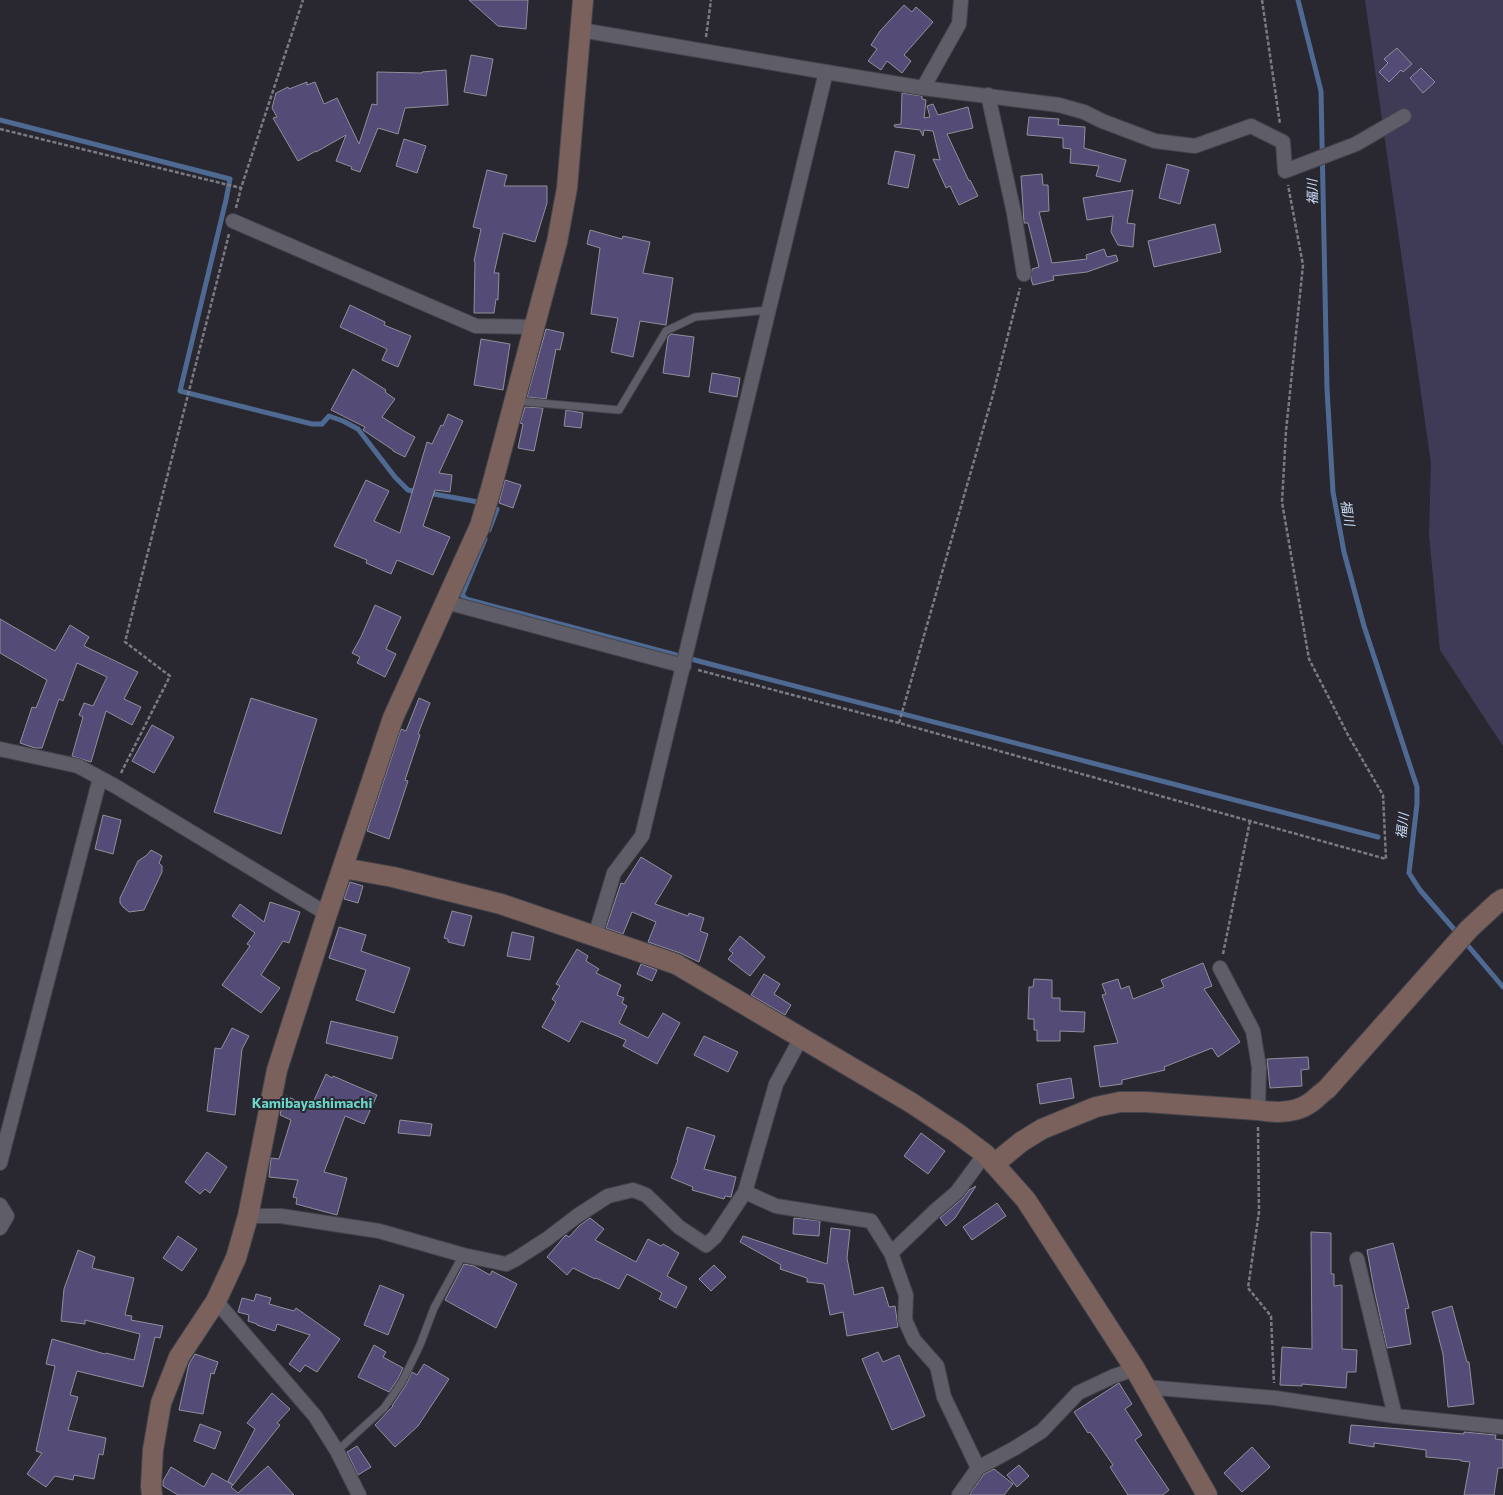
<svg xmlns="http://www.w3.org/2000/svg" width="1503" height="1495" font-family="Commissioner,'Noto Sans JP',sans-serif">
<rect width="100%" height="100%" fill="#292831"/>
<path fill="#3f3b56" d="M1365,0H1503V746L1440,650L1429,534L1431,463Z"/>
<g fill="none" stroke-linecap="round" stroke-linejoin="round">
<g stroke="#4f6a92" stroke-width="5">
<path d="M1298,0L1321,91L1327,389L1333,492L1344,552L1364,626L1417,787V804L1409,873L1420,890L1459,935"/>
<path d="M0,120L230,179L226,200L180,391L312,424H322L329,416L343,421L358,429L395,477L408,490L418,492"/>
<path d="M428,493L473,501L483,504"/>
<path d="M489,530L497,509L491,507"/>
<path d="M485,539L462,595L466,599L706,663L1378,837"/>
<path d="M1464,941L1503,987"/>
</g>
</g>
<g fill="#544b77" stroke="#908f9b">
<path d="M469,0H528L526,29L498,26Z"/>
<path d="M904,5L912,12L916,7L933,22L904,55L911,61L902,73L887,61L881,70L868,61L877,49L871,45L880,31Z"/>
<path d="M1397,48L1412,64L1403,72L1401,70L1389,82L1379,72L1388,63L1384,59Z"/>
<path d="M471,55L493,59L486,96L464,92Z"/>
<path d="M1421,68L1435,82L1423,93L1410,78Z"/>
<path d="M446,70L448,105L405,108L398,134L378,128L360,172L351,169L352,167L336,161L346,135L316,152V151L298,161L273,118L277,117L272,108L276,93L288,87L289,89L307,82V85L315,82L324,104L337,98L359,144L372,104L377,105V72L422,73V72Z"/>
<path d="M902,93L922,96V99L926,100L924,118L930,117L927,106L933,104L938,115L968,107L973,128L947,134L969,181L970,180L978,196L959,205L950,186L946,188L933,159L940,160L933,131L924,130L923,136L920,130L895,127L894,125L901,124Z"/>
<path d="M1029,117L1059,119L1058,125L1085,127L1084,148L1126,160L1120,182L1096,176L1099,166L1070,163L1071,149L1063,148V138L1027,135Z"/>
<path d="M404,139L426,146L417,173L396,166Z"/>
<path d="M895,151L915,155L908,188L888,184Z"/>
<path d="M1167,164L1189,170L1180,204L1159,198Z"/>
<path d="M487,170L507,175L504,186H547V203L535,242L503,233L494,273H499L498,300L496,299L494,313H474L475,262L474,261L481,229L473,227Z"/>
<path d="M1042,174L1043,185H1048L1049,211L1039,212L1052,263L1087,259L1086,255L1104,249L1107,257L1116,255L1118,261L1087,272L1053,276L1054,280L1033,285L1031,279L1032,269L1039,267L1028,223H1024L1021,176Z"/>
<path d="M1133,190L1127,223L1135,224L1133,247L1118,245L1111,232L1113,216L1087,220L1083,198Z"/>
<path d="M1215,224L1221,252L1154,267L1148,241Z"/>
<path d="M590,230L622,239L623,236L650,242L643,273L673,278L666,325L640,321L633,357L611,352L618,318L591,314L600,248L587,244Z"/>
<path d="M350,305L385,322L384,325L411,336L398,367L382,360L387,349L340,327Z"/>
<path d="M546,329L564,333L560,350L556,349L546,399L527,397Z"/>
<path d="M671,334L694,337L689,377L663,373L668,337Z"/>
<path d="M481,339L510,344L503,390L474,385Z"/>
<path d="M353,369L386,390L385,392L395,399L382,417L404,431L415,437L405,457L393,451V450L363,430L365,427L331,410Z"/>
<path d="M712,373L740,378L737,397L709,392Z"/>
<path d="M525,407L543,408L534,451L518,448L523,424L520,423Z"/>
<path d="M566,410L583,413L581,428L564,426Z"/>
<path d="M448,414L463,421L439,473L452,475L450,492L435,490L423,526L450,537L433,575L397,560L391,574L366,563L367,560L334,546L366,480L389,491L374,521L400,533L427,442L432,444L441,425L443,426Z"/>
<path d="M505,480L521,485L513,508L499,503Z"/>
<path d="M375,605L401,617L386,649L396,654L385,677L357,663L360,657L352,653L361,637Z"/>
<path d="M0,619L55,651L70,625L89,637L84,646L138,672L124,699L141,707L132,725L106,711L91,762L72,756L83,717L79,715L84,703L93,706L107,677L77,663L63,701L59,699L42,748H35L20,743L32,707L36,708L47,680L0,653Z"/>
<path d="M251,698L317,719L281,834L214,812Z"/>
<path d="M419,698L430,703L418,734L420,735L405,780L408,781L389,839L367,831L401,729L406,731Z"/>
<path d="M152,725L174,737L154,773L132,761Z"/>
<path d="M103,815L121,820L113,854L95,849Z"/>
<path d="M151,850L162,856L159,863L162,866V872L144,910L129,912L123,907L120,903V898L138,861L147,855Z"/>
<path d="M641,857L672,876L655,904L688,916L689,913L704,918L700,931L708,934L699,962L680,953L648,942L656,922L632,912L623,934L606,928L621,883L624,884Z"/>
<path d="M350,882L363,886L358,903L344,899Z"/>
<path d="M270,902L300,912L289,943L283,941L261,975L280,988L261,1013L222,985L250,946L247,944L255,933L232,916L240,904L264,922Z"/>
<path d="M452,911L472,916L464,946L448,942V939L444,938Z"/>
<path d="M339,927L366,935L361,951L410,968L394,1013L356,1000L366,970L329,958Z"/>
<path d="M512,932L534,937L530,960L507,956Z"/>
<path d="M740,936L765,957L750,976L728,959L733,953L729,950Z"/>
<path d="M577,949L588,956L586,961L599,969L596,973L621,985L617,995L624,998L622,1003L627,1006L619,1023L648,1038L663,1013L680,1023L657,1064L623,1046L626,1040L581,1021L569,1042L542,1027L556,1002L552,999L560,986L556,984Z"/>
<path d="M1203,963L1212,986L1204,989L1240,1042L1218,1057L1212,1048L1164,1067L1165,1070L1122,1080V1084L1100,1087L1094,1046L1118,1043L1102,995L1106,994L1102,984L1118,979L1121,989L1129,986L1133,999L1164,987L1161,980Z"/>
<path d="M641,964L657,970L652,981L637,974Z"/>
<path d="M764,974L780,984L774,994L791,1005L785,1015L751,995Z"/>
<path d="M1034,979L1052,980V998H1060V1011L1085,1012L1084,1032L1060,1031V1041H1037V1030H1034V1019H1028L1029,987H1033Z"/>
<path d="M331,1021L398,1037L392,1059L326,1043Z"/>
<path d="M232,1028L249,1036L242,1049L235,1115L207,1111L215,1048L221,1049Z"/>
<path d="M704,1036L738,1052L728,1072L694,1055Z"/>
<path d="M1308,1057L1309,1069L1301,1070L1302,1086L1270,1088L1267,1059Z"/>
<path d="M326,1074L332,1078L333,1076L377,1095L364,1124L345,1116L324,1172L347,1178L337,1215L296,1204L297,1198L293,1197L298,1180L269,1177L271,1158L279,1159L291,1120L280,1115L282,1106L286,1096L311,1107Z"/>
<path d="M1071,1078L1074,1098L1040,1104L1037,1084Z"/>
<path d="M400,1120L432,1124L430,1136L398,1133Z"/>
<path d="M687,1127L715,1136L704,1169L736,1177L731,1197L725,1196L724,1199L692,1190L693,1187L671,1178L678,1160H677Z"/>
<path d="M921,1133L945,1151L928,1174L904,1156Z"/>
<path d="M207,1152L227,1167L210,1193L205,1189L200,1194L185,1182Z"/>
<path d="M976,1186L955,1218L946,1226L940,1218L963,1198L969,1190Z"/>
<path d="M997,1203L1006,1216L972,1240L963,1227Z"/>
<path d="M590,1218L604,1229L595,1240L636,1262L648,1239L661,1246L663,1244L679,1253L667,1276L687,1287L676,1308L659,1299L662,1293L627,1274L619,1289L596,1278L595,1279L573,1268L567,1275L547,1257L564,1237L566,1235L569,1237L579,1226Z"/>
<path d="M794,1218L820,1221L819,1236L793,1234Z"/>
<path d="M831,1228L850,1230L847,1258L854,1295L883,1287L889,1307L895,1306L898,1327L847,1336L843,1312L830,1315L824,1284L807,1282V1278L780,1269L781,1265L740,1242L743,1236L827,1264Z"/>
<path d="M1311,1232L1331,1233V1274H1334V1286L1342,1285V1349L1357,1350L1356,1372H1347L1346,1388L1302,1384V1386L1280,1385L1282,1347L1312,1349Z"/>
<path d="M178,1236L197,1249L182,1271L163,1258Z"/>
<path d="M1393,1243L1409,1308L1405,1309L1411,1344L1387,1348L1374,1289L1367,1250Z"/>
<path d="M78,1250L95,1257L92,1268L134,1278L125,1315L132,1316L131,1320L163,1326L160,1338L155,1337L143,1387L77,1371L70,1395L78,1397L68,1430L106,1438L103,1455L99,1454L94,1479L74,1475L73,1480L55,1476L46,1487L27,1474L42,1453L36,1451L55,1366L46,1364L52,1339L105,1354L106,1353L134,1360L140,1334L85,1320V1324L61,1321L64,1289Z"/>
<path d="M464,1264L474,1266L490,1275L492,1271L517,1284L496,1328L445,1300Z"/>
<path d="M714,1265L726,1277L711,1291L699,1279Z"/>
<path d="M380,1285L404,1295L388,1335L364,1325Z"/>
<path d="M256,1294L271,1298L269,1304L294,1311L296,1308L340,1339L317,1372L305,1365L300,1372L289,1364L310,1335L277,1324L275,1331L257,1325V1324L248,1321L249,1315L238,1312L242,1298L254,1301Z"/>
<path d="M1452,1306L1467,1362H1469L1474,1404L1448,1407L1443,1354L1432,1312Z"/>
<path d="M374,1345L386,1352L383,1357L403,1368L398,1379L389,1392L358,1377Z"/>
<path d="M878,1352L883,1362L899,1355L925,1416L892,1430L862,1359Z"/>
<path d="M195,1354L218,1362L214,1374L211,1373L203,1414L179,1410L189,1364Z"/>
<path d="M424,1364L449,1379L418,1426L395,1447L375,1425L393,1406H392L406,1385L412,1372L417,1375Z"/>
<path d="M1119,1383L1132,1404L1125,1409L1142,1435L1135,1440L1169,1490L1163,1495H1128L1110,1467L1113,1465L1090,1432L1088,1433L1074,1412Z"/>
<path d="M272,1393L290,1409L277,1423L280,1425L233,1485L228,1481L255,1429L247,1423Z"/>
<path d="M200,1424L221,1432L215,1449L194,1441Z"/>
<path d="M1351,1425L1464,1434V1432L1496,1435L1495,1439L1503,1440V1468H1498L1494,1495H1464L1470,1462L1461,1461V1460L1426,1457V1450L1374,1443V1447L1349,1443Z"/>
<path d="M357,1446L371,1467L358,1475L347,1452Z"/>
<path d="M1252,1447L1270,1467L1242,1492L1224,1473Z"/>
<path d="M1019,1465L1029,1476L1017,1487L1007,1475Z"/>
<path d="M268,1466L294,1495H178L163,1486V1481L171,1467L204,1487L212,1473L233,1485L231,1487L238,1493Z"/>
<path d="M994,1469L1013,1484L1004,1495H969L984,1474Z"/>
</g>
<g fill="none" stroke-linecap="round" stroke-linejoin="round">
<defs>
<g id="lane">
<path d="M516,401L619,410L666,331L695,317L769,310"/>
<path d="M337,1451L384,1408L402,1382L420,1345L434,1308L463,1255"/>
</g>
<g id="street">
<path d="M581,30L826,72L923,88L1059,105L1084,112L1102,121L1155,141L1195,146L1251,126L1283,142L1285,171L1356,144L1404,116"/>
<path d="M923,88L959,24L961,0"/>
<path d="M988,95L1014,213L1024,274"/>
<path d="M233,221L476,326L534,327"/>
<path d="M446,602L684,666"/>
<path d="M0,749L78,766L115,786L327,914"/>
<path d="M595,936L614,873L642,836L826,72"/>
<path d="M1220,968L1253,1031L1259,1067L1258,1110"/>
<path d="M0,1163L100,778"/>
<path d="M745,1192L776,1206L871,1221L891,1253L906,1295L905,1320L914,1340L937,1366L944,1397L978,1468"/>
<path d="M0,1205L7,1216L0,1228"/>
<path d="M248,1216H281L379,1231L463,1255L506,1264L516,1259L547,1239L577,1216L608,1196L633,1190L646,1195L679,1227L706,1245L715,1237L745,1192L776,1084L801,1038"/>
<path d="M891,1253L936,1210L957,1192L985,1154"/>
<path d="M1357,1259L1395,1416"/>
<path d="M216,1301L315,1416L337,1451L359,1495"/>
<path d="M1145,1387L1275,1398L1395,1416L1503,1427"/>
<path d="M959,1495L978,1468L1015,1448L1042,1431L1078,1393L1114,1376L1135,1369"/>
</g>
<g id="secondary">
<path d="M343,868L393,877L501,904L676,964L910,1102L957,1133L985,1154L1026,1200L1135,1369L1207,1495"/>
<path d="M994,1164L1021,1142L1042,1129L1096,1107L1120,1102H1146L1258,1110C1275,1113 1296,1113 1310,1103C1316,1099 1321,1093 1327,1089L1469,929L1497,903L1503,899"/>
<path d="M152,1495L151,1486L153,1450L161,1403L179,1357L216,1301L236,1258L248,1216L277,1070L327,914L393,718L480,526L491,489L557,242L567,188L583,0"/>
</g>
</defs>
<use href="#lane" stroke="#45444c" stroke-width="9"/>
<use href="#street" stroke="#45444c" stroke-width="16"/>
<use href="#secondary" stroke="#45444c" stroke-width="22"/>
<g stroke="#7b7a82" stroke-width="2.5" stroke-dasharray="4 2" stroke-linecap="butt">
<path d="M1262,0L1280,124"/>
<path d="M706,37L711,0"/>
<path d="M0,129L241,188"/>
<path d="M236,208L241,188L303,0"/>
<path d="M698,670L899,723L1386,859L1383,795L1348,735L1309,659L1282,502L1286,431L1303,265L1288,185"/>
<path d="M899,723L992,398L1020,288"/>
<path d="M121,773L170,676L125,642L229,234"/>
<path d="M1223,954L1250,821"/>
<path d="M1258,1127L1259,1212L1248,1288L1271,1316L1274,1383"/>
</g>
<use href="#lane" stroke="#5f5d68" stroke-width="7"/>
<use href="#street" stroke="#5f5d68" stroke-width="14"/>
<use href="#secondary" stroke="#7b615b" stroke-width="20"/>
</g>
<g text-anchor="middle" stroke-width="4" stroke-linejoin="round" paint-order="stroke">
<g font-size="13" font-style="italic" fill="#cee0fa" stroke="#292831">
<text transform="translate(1312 192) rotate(-91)" y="5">福川</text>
<text transform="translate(1348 513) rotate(80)" y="5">福川</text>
<text transform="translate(1402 826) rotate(-84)" y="5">福川</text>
</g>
<g font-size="14" font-weight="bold" fill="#6bd5ca" stroke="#292831">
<text x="312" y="1108">Kamibayashimachi</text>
</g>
</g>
</svg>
